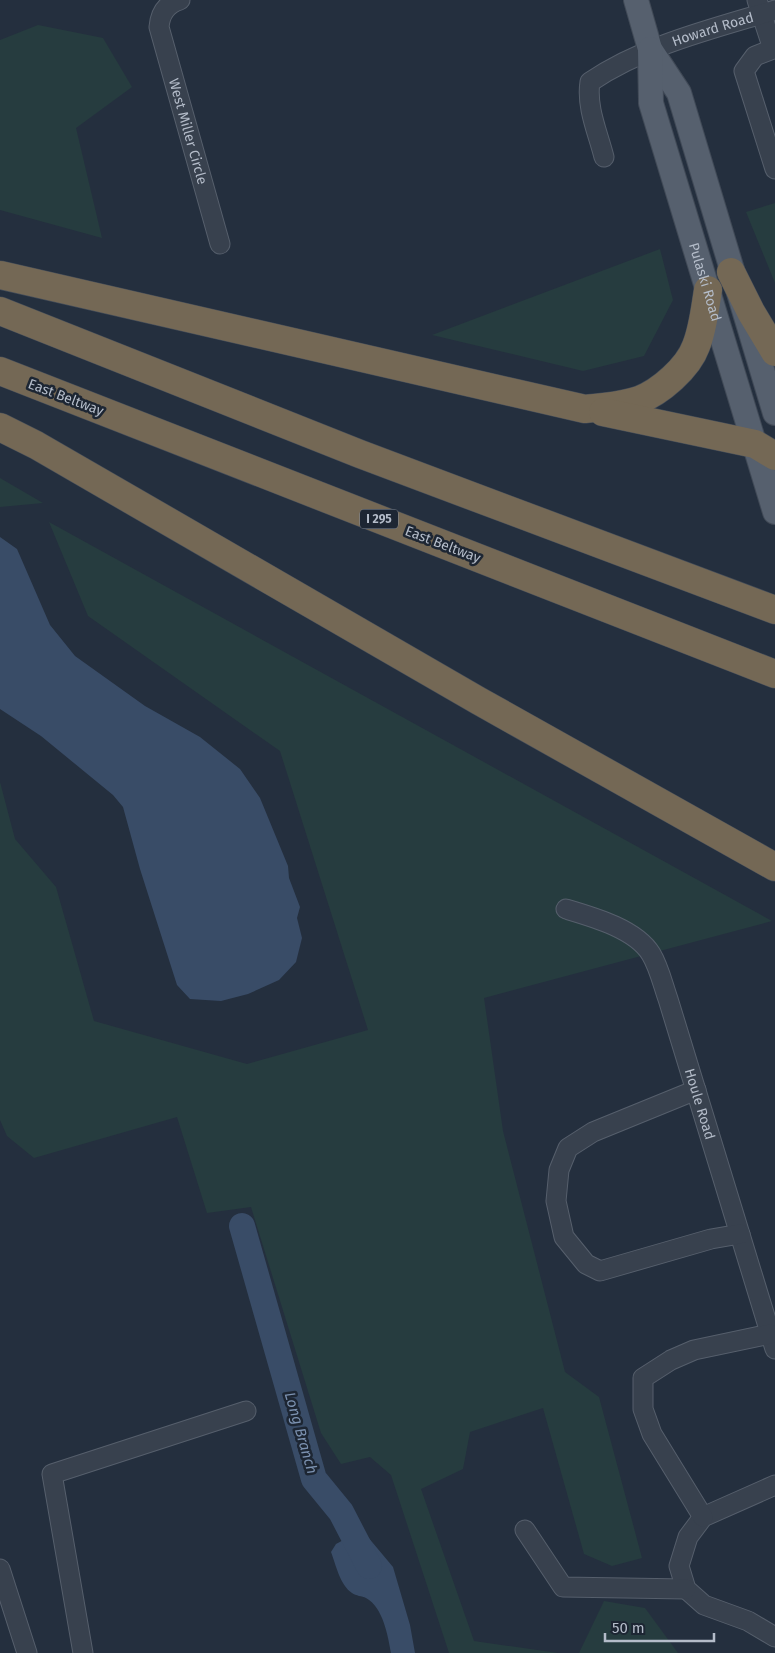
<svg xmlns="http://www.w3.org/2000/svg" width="775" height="1653" font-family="'Fira Sans',sans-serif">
<rect width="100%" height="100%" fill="#242f3e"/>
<g fill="#263c3f">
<path d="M38,25L103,38L132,87L76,128L102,238L0,210V40Z"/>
<path d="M775,203V283L746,212Z"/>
<path d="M660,249L673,300L644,356L583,371L432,335Z"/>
<path d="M0,478L43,503L0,507Z"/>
<path d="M49,522L772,921L484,998L503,1131L565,1372L599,1397L642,1558L612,1566L584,1554L543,1408L470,1432L463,1469L421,1489L474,1641L558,1653H449L391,1475L370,1457L341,1464L321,1433L251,1207L207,1213L177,1117L34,1158L7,1136L0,1120V782L15,839L56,887L94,1021L247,1064L368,1030L280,751L88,616Z"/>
<path d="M604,1601L645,1608L678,1653H579Z"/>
</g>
<g fill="#394c67">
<path d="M0,537L17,549L50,625L75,656L145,706L200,737L240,769L260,798L288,866L289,878L300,907L297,918L302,938L296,962L279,980L248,994L221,1001L190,999L177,985L140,869L123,807L113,795L41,736L0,709Z"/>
<path d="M362,1530L393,1567L410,1625L415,1653H391C388,1636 383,1607 366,1598C362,1596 356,1596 352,1593C340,1585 336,1565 331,1552L336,1544Z"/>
</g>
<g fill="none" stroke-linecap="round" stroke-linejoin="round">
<path stroke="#394c67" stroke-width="26" d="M242,1226L314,1479L341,1512L369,1566"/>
<defs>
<g id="minor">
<path id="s1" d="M180,0C166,4 160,14 159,27L220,244"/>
<path d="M757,0L773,49L755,56L744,71L775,169"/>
<path id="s2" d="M604,157C598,133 586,107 590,82C645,45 712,29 775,10"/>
<path id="s3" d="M566,909C593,917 636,929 651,954C659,967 663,985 668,999L775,1349"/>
<path d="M696,1090L593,1132L568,1148L559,1170L556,1201L564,1237L586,1264L600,1271L711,1239L740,1234"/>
<path d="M775,1485L703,1517L688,1537L679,1566L686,1589L704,1605L748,1621L775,1637"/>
<path d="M703,1517L652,1434L643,1409V1378L671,1360L694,1350L770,1334"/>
<path d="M525,1530L563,1587L686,1589"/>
<path d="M0,1569L27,1653"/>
<path d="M83,1653L52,1474L246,1411"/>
</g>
<g id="major">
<path d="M636,0L650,49L679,93L775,413"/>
<path id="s4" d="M650,49L651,103L775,512"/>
</g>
<g id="highway">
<path d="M731,272L751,312L775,352"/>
<path d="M0,275L585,409C603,407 622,406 639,400C660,392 688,368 696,346C703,329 705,308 708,290"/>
<path d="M0,311L360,454L775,610"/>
<path d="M0,371L775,674"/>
<path d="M603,412L755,444L775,456"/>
<path d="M0,427L36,445L479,701L775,867"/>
</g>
</defs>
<use href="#minor" stroke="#565f6c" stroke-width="21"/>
<use href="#major" stroke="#414a57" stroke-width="26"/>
<use href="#highway" stroke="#434c59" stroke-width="29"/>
<use href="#minor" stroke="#38414e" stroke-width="19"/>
<use href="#major" stroke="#56606e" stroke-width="24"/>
<use href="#highway" stroke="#746855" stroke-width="28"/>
</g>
<g text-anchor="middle" stroke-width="5" stroke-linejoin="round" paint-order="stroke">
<rect fill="#1d2633" stroke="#878f9c" stroke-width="1" x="360" y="509.5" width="38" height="19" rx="4"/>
<g font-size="12" font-weight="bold" fill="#b4bcc9">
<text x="379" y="523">I 295</text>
</g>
<g font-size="14" fill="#b4bcc9" stroke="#1d2633">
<text dy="5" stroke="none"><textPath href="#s2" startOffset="211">Howard Road</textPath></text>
<text dy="5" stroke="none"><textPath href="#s1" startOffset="145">West Miller Circle</textPath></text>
<text dy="5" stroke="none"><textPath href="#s4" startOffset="241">Pulaski Road</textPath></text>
<text transform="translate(66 397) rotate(21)" y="5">East Beltway</text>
<text transform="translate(443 544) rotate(21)" y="5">East Beltway</text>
<text dy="5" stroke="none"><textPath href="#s3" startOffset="256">Houle Road</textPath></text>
</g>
<g font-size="15" font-style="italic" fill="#7c92b1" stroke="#1d2633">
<text transform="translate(301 1433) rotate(74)" y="5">Long Branch</text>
</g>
</g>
<path d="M605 1633v8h109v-8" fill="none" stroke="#b4bcc9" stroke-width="2.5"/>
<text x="612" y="1633" font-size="15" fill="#b4bcc9" stroke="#1d2633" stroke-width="4" paint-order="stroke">50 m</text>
</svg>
